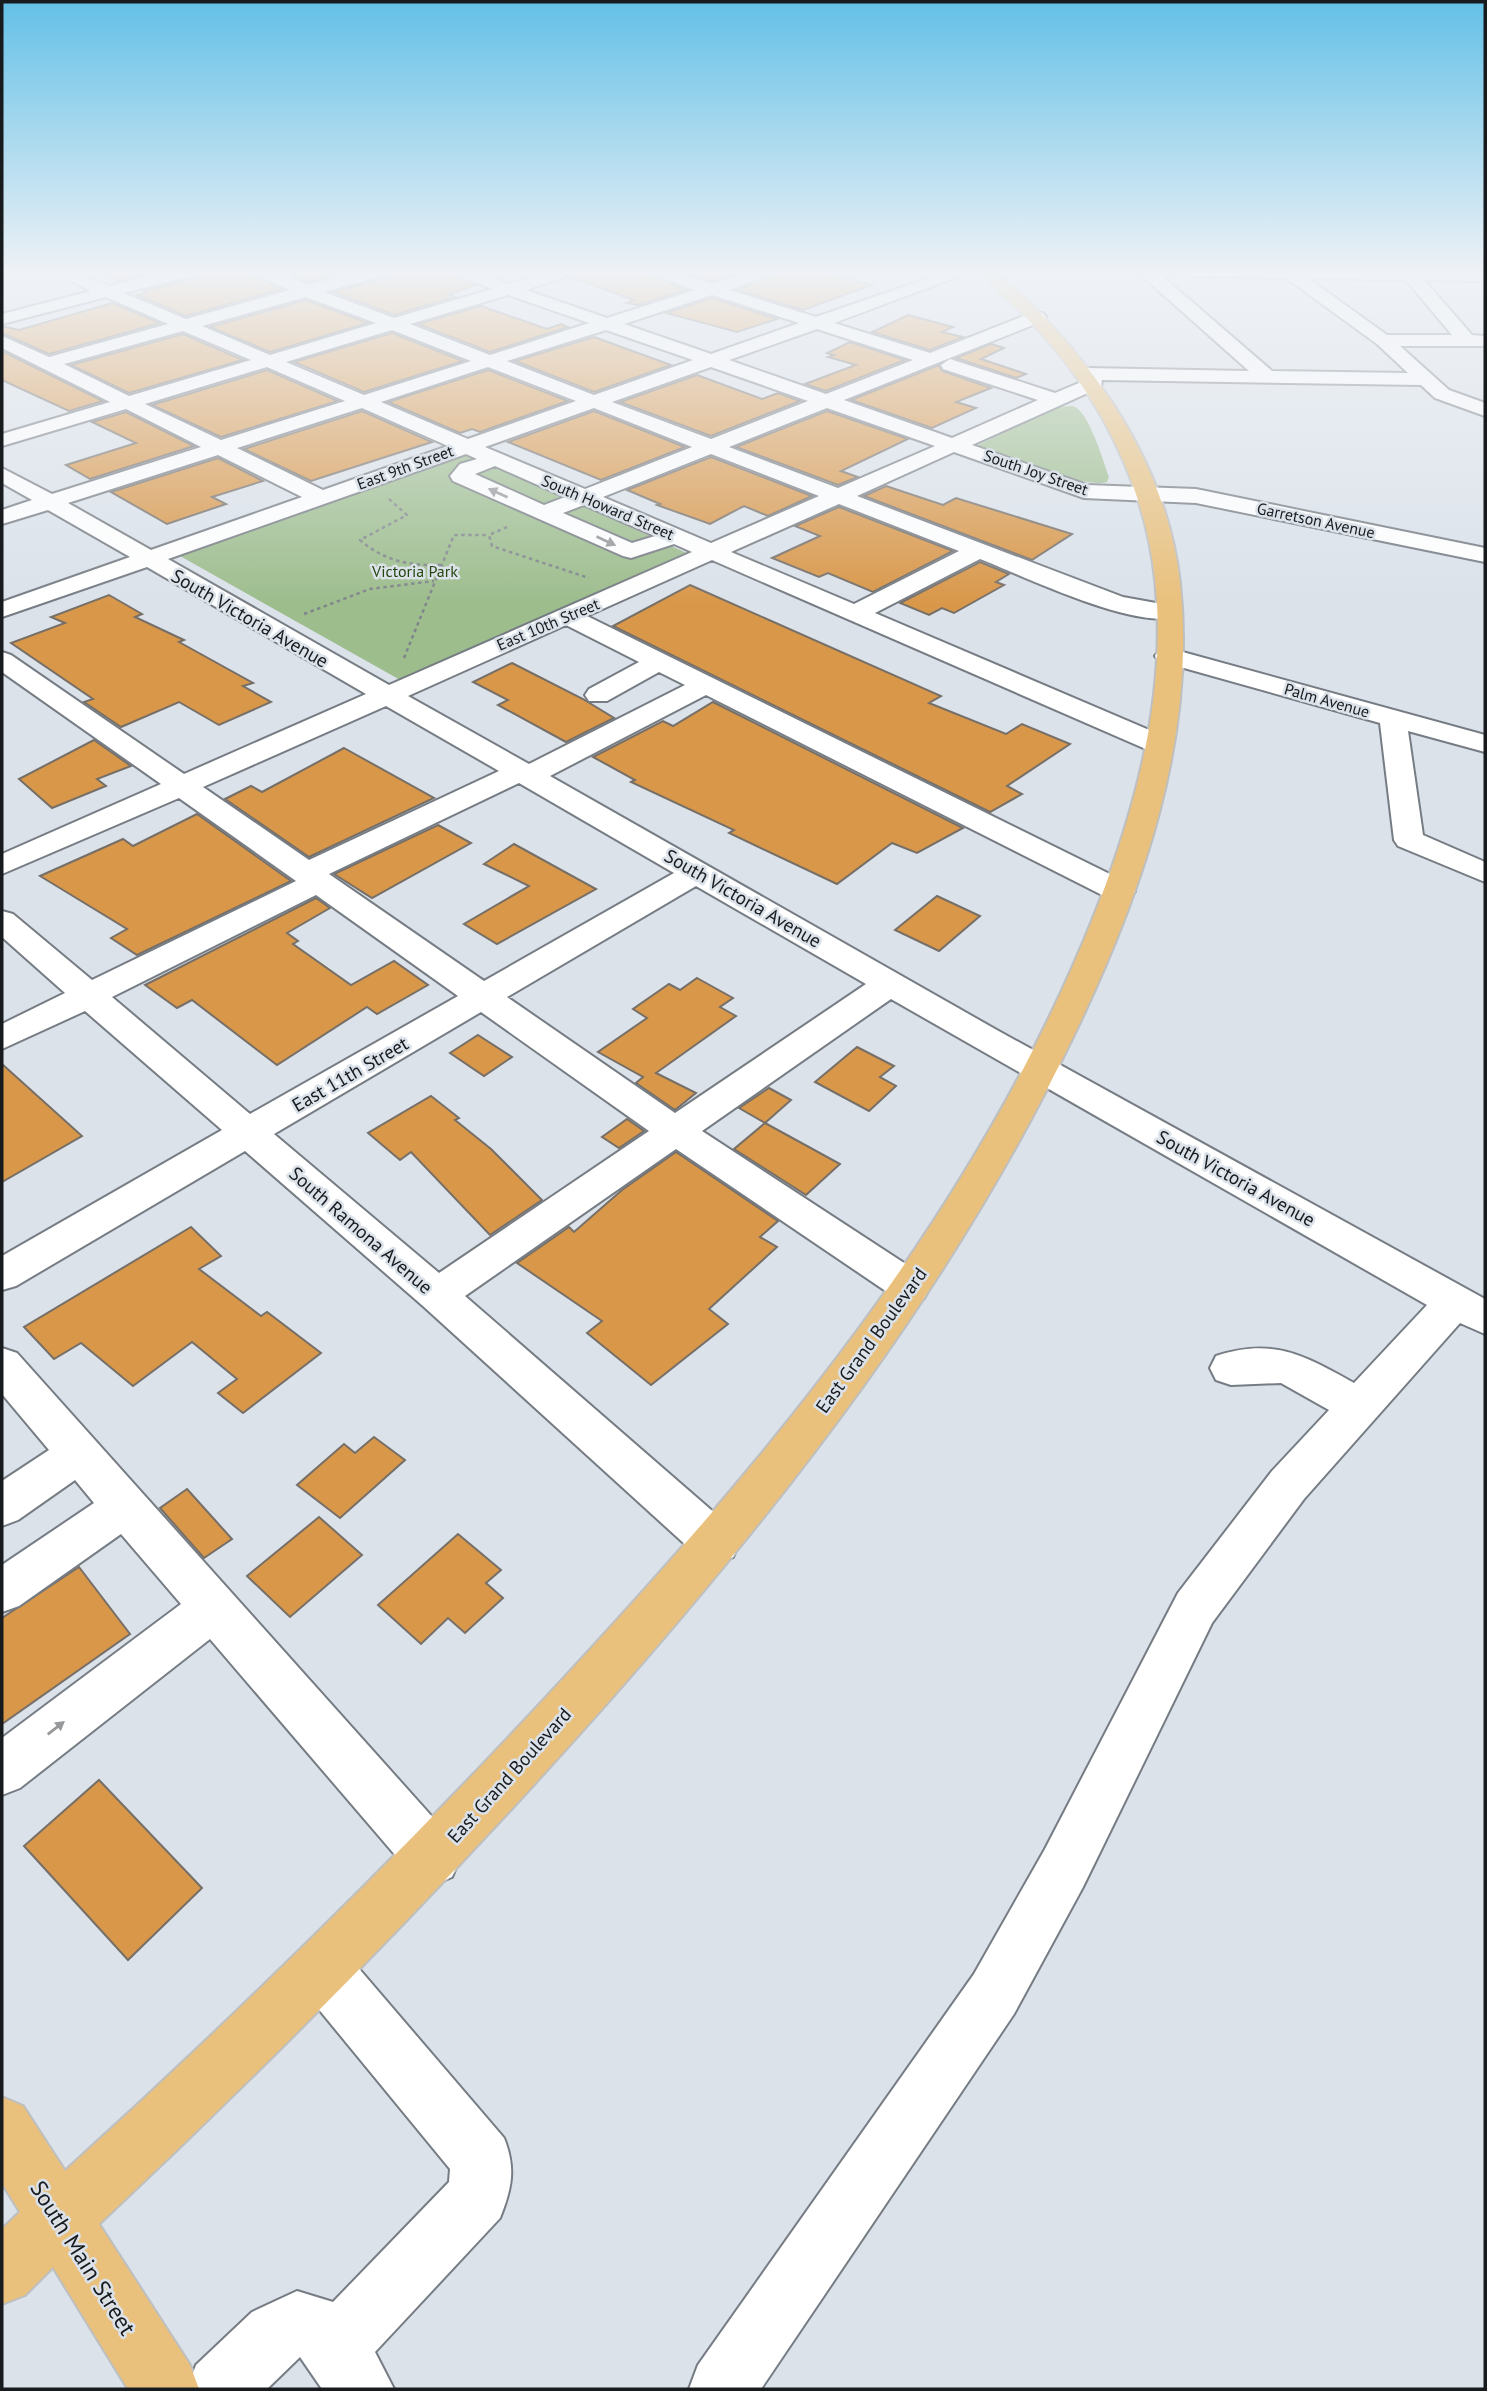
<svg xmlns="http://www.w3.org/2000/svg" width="1487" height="2391" font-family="'PT Sans',sans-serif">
<rect width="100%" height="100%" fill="#dbe2ea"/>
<g fill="#9dbd8d">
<path d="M1073,406C1089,411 1103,461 1109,477L1107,482C1084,489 999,457 976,446L1057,407Z"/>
<path d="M465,451L691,555L402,681L180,556Z"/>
</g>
<g fill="#d99749" stroke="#766f68" stroke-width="2">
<path d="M95,270H161L118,281Z"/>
<path d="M202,270H243L282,289L186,316L137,295L146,293L143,291L199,277Z"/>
<path d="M277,270H353L308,282Z"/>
<path d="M393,270H443L476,285L448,295L455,297L394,315L333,292L390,277Z"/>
<path d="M585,270H640L687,290L638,305L627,303L634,300L570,277Z"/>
<path d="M677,270H747L712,281Z"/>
<path d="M784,270H827L828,274L872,285L803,310L737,290Z"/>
<path d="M712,298L777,319L737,332L666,313Z"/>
<path d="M306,300L368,323L270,352L210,327Z"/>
<path d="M112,303L160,323L49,354L2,333V326L19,330Z"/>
<path d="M481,306L547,329L561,324L568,327L490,352L418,324Z"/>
<path d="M908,315L953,327L942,332L963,337L930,350L872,332Z"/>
<path d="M392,333L463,361L364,392L294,362Z"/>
<path d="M183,334L243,360L129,393L71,365Z"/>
<path d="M594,337L671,365L594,392L515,361Z"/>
<path d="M850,342L905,360L826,391L805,384L856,365L828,357L834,355L827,353Z"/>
<path d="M991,344L1004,348L981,359L1026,374L1016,378L956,358Z"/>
<path d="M2,351L103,401L69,411L2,380Z"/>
<path d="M939,365L942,371L991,388L956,402L976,408L932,428L851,400Z"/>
<path d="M267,370L338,401L221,437L152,405Z"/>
<path d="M488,370L568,401L480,432L472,429L460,433L388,402Z"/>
<path d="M697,375L762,399L778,393L800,401L711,436L620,402Z"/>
<path d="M362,411L432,442L311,481L244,449Z"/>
<path d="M594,411L685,447L601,480L508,442Z"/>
<path d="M827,411L908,439L841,471L858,477L838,485L736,447Z"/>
<path d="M126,412L194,446L90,479L66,465L136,443L92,422Z"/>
<path d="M711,457L812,496L768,516L744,506L710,524L657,505L660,504L627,490Z"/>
<path d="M218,458L263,481L212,497L226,504L167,524L111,492Z"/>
<path d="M886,486L943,505L956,498L1072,534L1032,560L864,496Z"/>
<path d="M839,507L953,551L873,592L828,573L819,577L772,558L820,536L795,526Z"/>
<path d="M980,562L1009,574L996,582L1004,585L954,613L942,608L929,615L900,603Z"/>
<path d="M690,585L941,696L929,703L1006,734L1022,724L1070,744L1007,786L1022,794L990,812L613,626Z"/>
<path d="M109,595L142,614L135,617L184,640L179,642L253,683L243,686L271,702L219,725L179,702L121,727L84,702L93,699L11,643L65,623L51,617Z"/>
<path d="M512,663L583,699L614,718L566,742L498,705L508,700L473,682Z"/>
<path d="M713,702L963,828L917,853L892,843L837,884L729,833L734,830L631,782L635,780L593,757L663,721L673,726Z"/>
<path d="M94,740L131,766L97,779L106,786L52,808L19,779Z"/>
<path d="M344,748L434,798L309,857L225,799L251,786L262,792Z"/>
<path d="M197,814L291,881L137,955L111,938L127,929L40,876L123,839L133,846Z"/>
<path d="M438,825L471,843L372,898L334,874Z"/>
<path d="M514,844L596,889L497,944L464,924L529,886L484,864Z"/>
<path d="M937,896L980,916L939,951L895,930Z"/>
<path d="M316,898L330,908L287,933L298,941L293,944L351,985L394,961L428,985L377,1014L367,1007L277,1065L192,1000L177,1008L145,985Z"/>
<path d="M697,978L733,998L720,1007L736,1016L656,1073L696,1093L675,1110L636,1083L643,1077L598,1052L647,1018L633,1009L669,984L680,990Z"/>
<path d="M478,1035L512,1057L484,1076L450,1053Z"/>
<path d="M857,1047L894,1066L880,1077L896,1086L869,1111L815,1082Z"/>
<path d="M2,1064L82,1136L2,1182Z"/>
<path d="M769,1088L791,1100L765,1123L739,1108Z"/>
<path d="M431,1096L459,1118L455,1120L491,1149L542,1200L490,1235L411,1152L400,1160L368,1133Z"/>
<path d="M627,1119L644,1131L619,1148L602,1137Z"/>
<path d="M765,1123L840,1164L806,1195L734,1149Z"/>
<path d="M676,1152L778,1221L760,1237L777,1247L709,1309L728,1324L651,1385L587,1333L602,1321L517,1263L569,1227L574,1232L622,1190Z"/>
<path d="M191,1227L221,1256L199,1269L261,1316L267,1312L321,1353L243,1413L218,1393L237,1379L192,1342L133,1386L81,1343L54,1359L24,1327Z"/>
<path d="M374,1437L405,1460L340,1518L297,1485L344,1444L355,1453Z"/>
<path d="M187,1489L232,1539L204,1558L160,1508Z"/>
<path d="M319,1517L362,1555L290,1617L247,1576Z"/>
<path d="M458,1534L501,1570L486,1583L503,1598L465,1633L448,1618L421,1644L378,1605Z"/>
<path d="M79,1567L130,1634L2,1724V1618Z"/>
<path d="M99,1780L202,1888L128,1960L24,1846Z"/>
</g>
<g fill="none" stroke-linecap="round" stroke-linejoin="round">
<defs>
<g id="minor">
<path d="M49,270H72L109,286L172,270H200L198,274L124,293L186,319L290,290L245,270H269L308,285L364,270H391L389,274L324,292L394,318L492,289L445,270H470L509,284L557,270H583L526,290L607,318L695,290L642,270H668L712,284L756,270H782L729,290L816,317L952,270H976L834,323L930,353L1031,313H1043L1046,317L1043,321L844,400L952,438L1038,400L943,369L941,365L950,359L1055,393L1086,380L1076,374L1086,368L1249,371L1141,275L1127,270L1485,271V281L1424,280L1472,335L1485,336V346H1400L1449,390L1485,403V416L1435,398L1421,385L1102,380L1101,387L972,445L1087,485L1196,489L1485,548V562L1196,503L1084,498L954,452L857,496L1123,597L1178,607L1181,612L1178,617C1132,629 1026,577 980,559L875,613L1168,738L1172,744L1168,750H1148L712,560L587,616L1130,884L1135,891L1130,898L1119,900L1108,898L706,695L550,776L995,1029L1485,1299V1334L1460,1323L1304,1499L1212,1623L1083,1887L1014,2014L761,2389H689L698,2365L974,1974L1045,1849L1178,1593L1272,1471L1329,1410L1281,1383L1231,1385L1216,1380L1210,1368L1216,1356C1274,1337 1305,1356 1354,1383L1427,1305L891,999L702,1131L924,1276L930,1287L924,1298L910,1302L896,1298L676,1149L465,1296L733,1529L739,1543L733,1557L716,1563L699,1557L423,1306L245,1151L16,1286L2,1290V1256L222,1130L85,1011L2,1049V1024L65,993L2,937V911L13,914L92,980L296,881L179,798L2,874V854L161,784L2,672V652L11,655L184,774L366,694L147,567L2,617V602L130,557L48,510L2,524V510L32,500L2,483V468L52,494L201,447L126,409L2,446V434L110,402L2,348V336L49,357L168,324L106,297L2,324V314L91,291ZM1161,275L1286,278L1377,344L1408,373L1272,371ZM1308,278L1406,280L1452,335H1387ZM508,295L589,323L490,355L410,324ZM712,295L799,323L711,354L624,324ZM306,297L376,323L270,355L202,326ZM817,329L913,360L826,394L729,360ZM392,330L471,361L364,395L286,362ZM606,330L693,360L594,395L507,361ZM183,331L251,360L129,396L64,364ZM267,367L345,401L221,440L145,404ZM488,367L576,401L468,439L381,402ZM711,367L808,401L711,439L612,402ZM362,408L448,446L323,490L237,448ZM594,408L692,447L585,489L485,447ZM827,408L935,446L838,488L729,447ZM466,454L477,459L460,464L450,476L453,481L623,556L631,558L674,544L692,552L389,685L168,559ZM711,454L819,496L711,543L603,497ZM218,455L302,497L151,550L68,503ZM495,466L565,497L544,505L475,474ZM839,504L959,551L854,604L731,552ZM584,505L655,536L632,543L563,513ZM566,625L639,662L589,689L585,695L589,701H607L659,672L685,685L529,764L408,696ZM386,706L499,771L309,860L203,787ZM519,783L674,873L484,981L329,874ZM696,886L866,984L675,1113L507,997ZM316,895L458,996L250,1114L112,997ZM481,1012L649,1131L439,1273L274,1134Z"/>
<path d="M1168,648L1485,735V752L1408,731L1423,835L1485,862V882L1398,846L1394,840L1380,723L1159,661L1155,656L1159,651Z"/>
<path d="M2,1348L17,1353L452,1839L460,1858L452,1877L433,1885L414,1877L210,1639L20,1788L2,1795V1738L181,1604L121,1534L19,1606L2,1612V1565L94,1503L75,1480L18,1520L2,1526V1481L49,1450L2,1394Z"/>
<path d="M323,1942L343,1950L504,2138C516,2168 512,2188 500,2218L375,2352L394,2389H322L300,2357L267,2389H187L196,2365L252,2312L297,2291L333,2302L449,2182L450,2169L303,1990L295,1970L303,1950Z"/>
</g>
<path id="major" d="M977,270H995C1087,351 1166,457 1180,583C1197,739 1141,895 1075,1033C955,1284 785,1502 602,1709C442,1889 275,2059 99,2224L190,2365L199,2389H128L53,2267L25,2295L2,2304V2229L20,2212L2,2183V2097L23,2106L65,2171C237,2015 402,1853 560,1682C770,1456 974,1213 1091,923C1134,816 1168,696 1155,579C1145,486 1100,396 1036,328C1017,307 996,290 977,270Z"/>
</defs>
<use href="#minor" stroke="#767c83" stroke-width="4"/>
<use href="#major" stroke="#bebfc0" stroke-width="4"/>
<g stroke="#7f858a" stroke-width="2.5" stroke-dasharray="3.5 3.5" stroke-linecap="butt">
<path d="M389,499L407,515L360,540C384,561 410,566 441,565"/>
<path d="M507,527L489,535L492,546L589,578"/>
<path d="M304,614L370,589L434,581"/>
<path d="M404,658L454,535H489"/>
</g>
<use href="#minor" fill="#fff" fill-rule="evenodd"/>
<use href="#major" fill="#e9c07c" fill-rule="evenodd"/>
</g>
<defs><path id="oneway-solid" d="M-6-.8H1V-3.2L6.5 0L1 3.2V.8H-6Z" transform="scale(1.75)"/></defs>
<g fill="#97989a">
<use href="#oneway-solid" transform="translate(498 493) rotate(-156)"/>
<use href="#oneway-solid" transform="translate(606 541) rotate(25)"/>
<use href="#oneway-solid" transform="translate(56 1728) rotate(-38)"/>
</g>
<linearGradient id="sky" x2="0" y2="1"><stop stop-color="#63c0e7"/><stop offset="0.45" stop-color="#eff2f6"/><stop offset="1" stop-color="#eff2f6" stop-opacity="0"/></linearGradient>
<rect width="1487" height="605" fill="url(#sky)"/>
<g text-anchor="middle" stroke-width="5" stroke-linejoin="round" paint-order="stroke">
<g font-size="16" fill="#181b1e" stroke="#dbe2ea">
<text transform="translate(405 467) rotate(-20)" y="6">East 9th Street</text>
<text transform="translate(1036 472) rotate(19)" y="6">South Joy Street</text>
<text transform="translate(608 507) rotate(23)" y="6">South Howard Street</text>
<text transform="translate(1316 520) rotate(12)" y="6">Garretson Avenue</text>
<text transform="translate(548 624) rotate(-23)" y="6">East 10th Street</text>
<text transform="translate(1327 700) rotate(16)" y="6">Palm Avenue</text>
</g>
<g font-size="16" fill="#25460e" stroke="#dbe2ea">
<text x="415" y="577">Victoria Park</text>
</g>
<g font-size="19" fill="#181b1e" stroke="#dbe2ea">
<text transform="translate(250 618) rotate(30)" y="7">South Victoria Avenue</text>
<text transform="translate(743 898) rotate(30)" y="7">South Victoria Avenue</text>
<text transform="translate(350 1074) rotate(-30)" y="7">East 11th Street</text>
<text transform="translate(1236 1178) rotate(29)" y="7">South Victoria Avenue</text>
<text transform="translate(361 1230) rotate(41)" y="7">South Ramona Avenue</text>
<text transform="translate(871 1340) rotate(-54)" y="7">East Grand Boulevard</text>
<text transform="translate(509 1775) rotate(-48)" y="7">East Grand Boulevard</text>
</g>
<g font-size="23" fill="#181b1e" stroke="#dbe2ea">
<text transform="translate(83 2258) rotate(58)" y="8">South Main Street</text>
</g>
</g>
<rect width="1487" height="2391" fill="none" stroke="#181b1e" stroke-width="7"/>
</svg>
